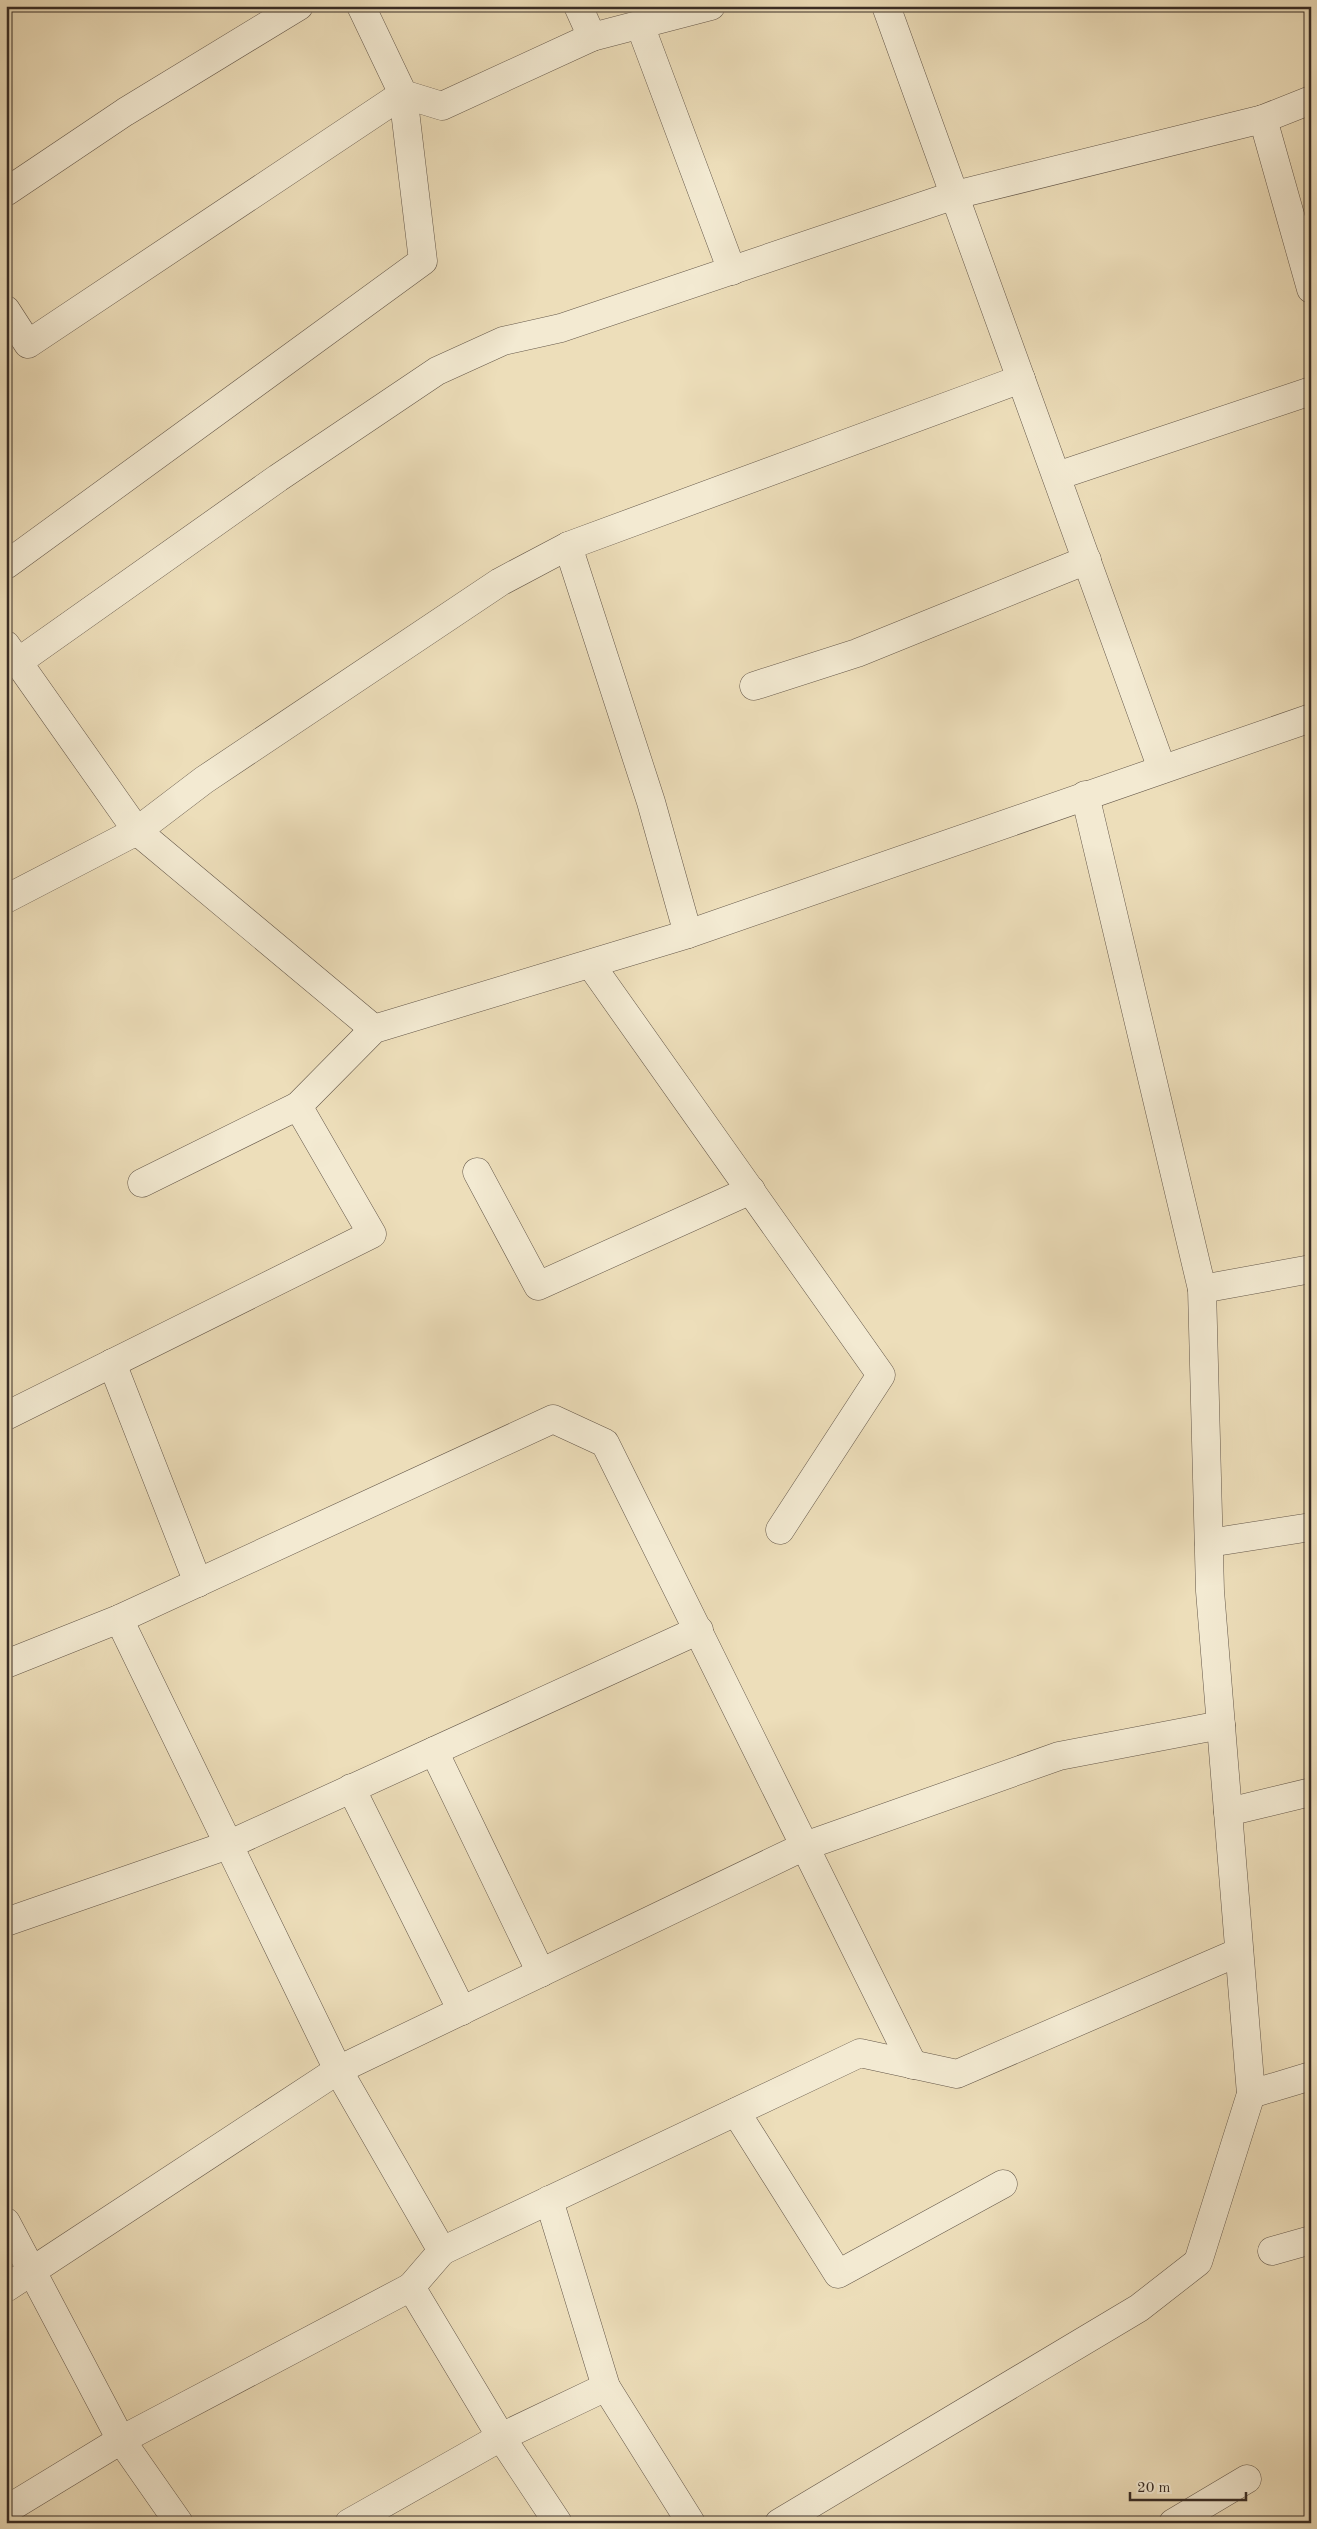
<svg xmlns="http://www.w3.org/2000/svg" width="1317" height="2529" font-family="'Old Standard TT',serif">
<rect width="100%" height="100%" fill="#eddeba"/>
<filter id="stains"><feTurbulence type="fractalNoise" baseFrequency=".004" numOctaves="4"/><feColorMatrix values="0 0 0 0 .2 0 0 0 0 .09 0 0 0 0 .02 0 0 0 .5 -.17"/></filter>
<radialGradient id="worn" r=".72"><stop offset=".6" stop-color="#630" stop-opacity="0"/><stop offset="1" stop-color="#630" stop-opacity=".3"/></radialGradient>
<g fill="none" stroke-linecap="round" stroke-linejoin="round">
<defs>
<g id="minor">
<path d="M361,6L403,94L442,106L592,37L711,6"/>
<path d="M578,6L592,37"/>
<path d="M886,6L1162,769"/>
<path d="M640,25L732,271"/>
<path d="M1263,119L1311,100"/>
<path d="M6,192L125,112L299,6"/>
<path d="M6,310L28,344L403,94L423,261L6,565"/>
<path d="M1057,476L1311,391"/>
<path d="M568,546L651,802L688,934"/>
<path d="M6,645L137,831L204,780L500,582L568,546L1021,379"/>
<path d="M18,662L278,478L437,371L503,341L561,328L955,195L1263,119L1311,289"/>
<path d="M754,686L857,653L1087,560"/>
<path d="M6,899L137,831L374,1029"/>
<path d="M591,965L881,1375L780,1530"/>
<path d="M298,1106L374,1029L688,934L1311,718"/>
<path d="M477,1172L538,1286L751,1190"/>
<path d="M1202,1289L1311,1269"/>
<path d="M112,1363L198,1583"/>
<path d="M6,1416L372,1234L298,1106L142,1183"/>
<path d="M1209,1543L1311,1527"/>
<path d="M119,1619L338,2070L805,1846L1059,1756L1221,1725"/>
<path d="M6,1664L119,1619L553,1419L605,1443L913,2065"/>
<path d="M434,1751L541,1973"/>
<path d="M351,1788L462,2011"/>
<path d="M1228,1812L1311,1792"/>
<path d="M6,1922L228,1845L699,1630"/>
<path d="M1251,2094L1311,2076"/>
<path d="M736,2112L838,2274L1003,2184"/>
<path d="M549,2200L606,2387L691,2523"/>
<path d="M6,2222L121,2440L179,2523"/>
<path d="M1272,2251L1311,2240"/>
<path d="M411,2287L442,2251"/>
<path d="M6,2288L338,2070L442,2251L860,2053L957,2074L1239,1952"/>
<path d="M6,2510L121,2440L411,2287L501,2437L558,2523"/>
<path d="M349,2523L501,2437L606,2387"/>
<path d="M779,2523L1139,2308L1198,2262L1251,2094L1210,1591L1202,1289L1085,795"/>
<path d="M1173,2523L1247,2479"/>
</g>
</defs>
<use href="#minor" stroke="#65584a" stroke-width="29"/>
<use href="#minor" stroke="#f3ead2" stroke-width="28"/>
</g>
<rect width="1317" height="2529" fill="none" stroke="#eddeba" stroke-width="25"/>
<rect x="8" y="8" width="1302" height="2514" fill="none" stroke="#382c25" stroke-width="2.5"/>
<rect x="12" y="12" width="1292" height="2504" fill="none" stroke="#382c25"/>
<path d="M1130 2492v8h116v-8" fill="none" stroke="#382c25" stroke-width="2.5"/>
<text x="1137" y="2492" font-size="15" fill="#382c25" stroke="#f3ead2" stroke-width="4" paint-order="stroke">20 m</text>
<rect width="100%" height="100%" filter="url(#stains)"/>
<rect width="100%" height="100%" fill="url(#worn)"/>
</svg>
